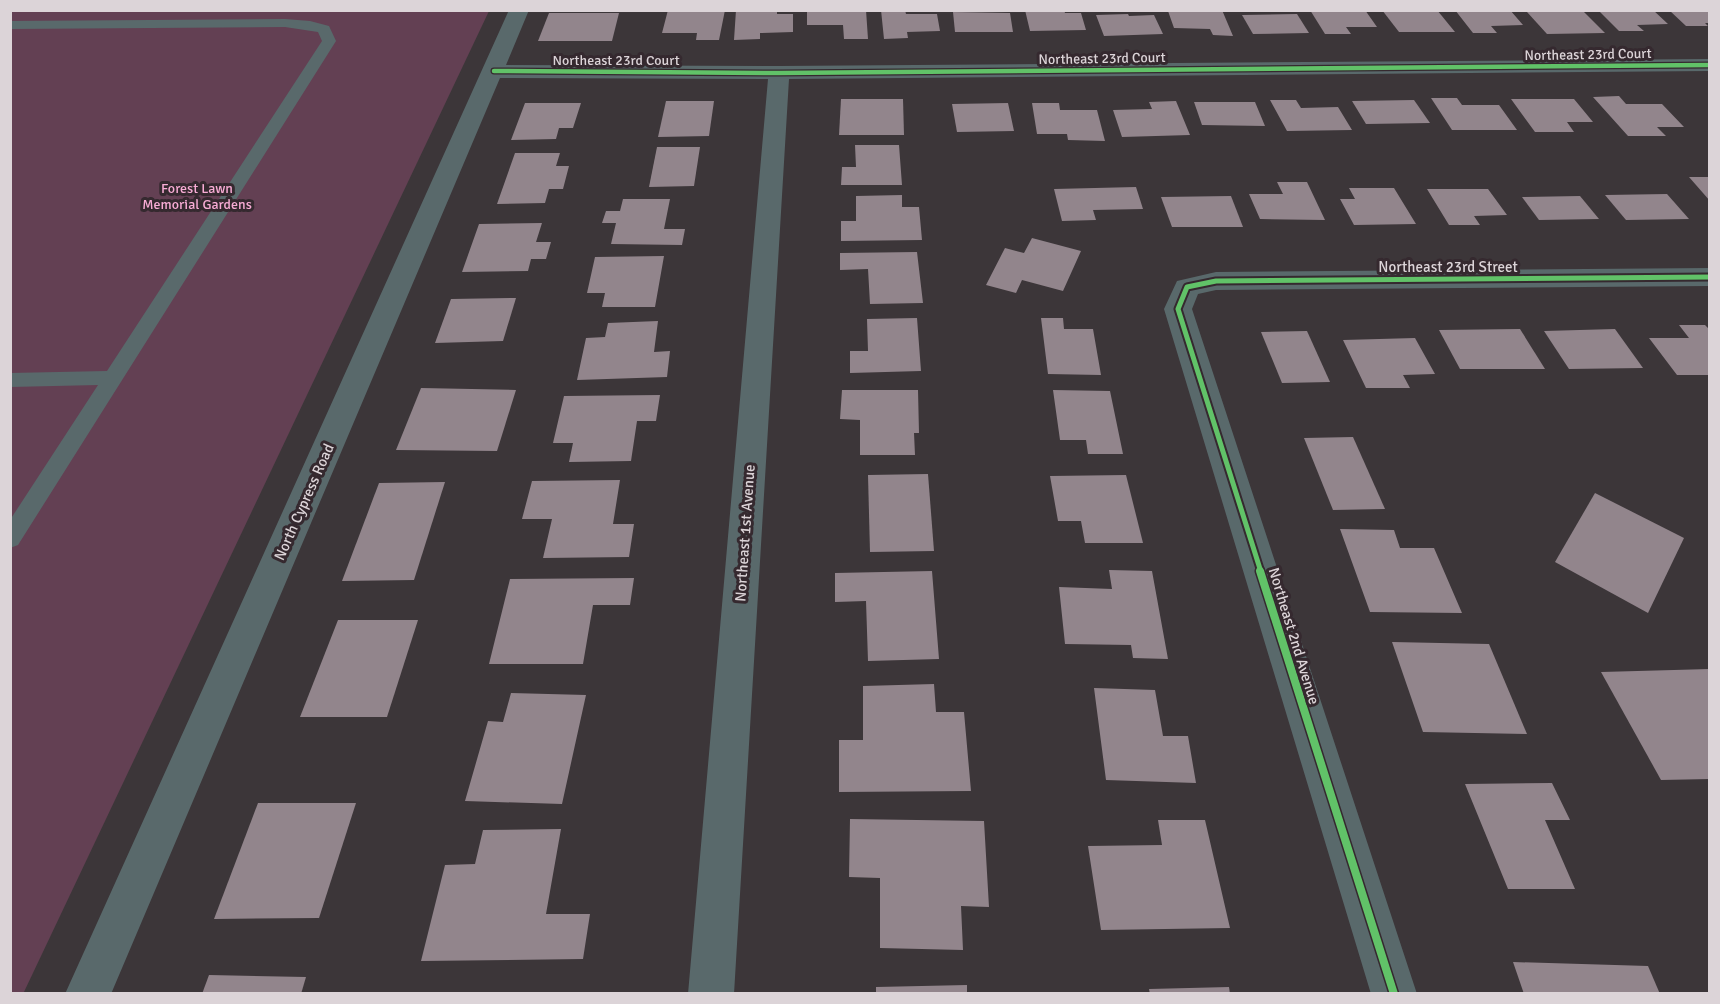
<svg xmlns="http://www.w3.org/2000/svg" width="1720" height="1004" font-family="Signika,sans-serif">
<rect width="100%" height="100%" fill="#3c3639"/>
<path fill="#634053" d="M10,11H489L23,994L10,993Z"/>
<g fill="#92858c">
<path d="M668,10H725L719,40H696L697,33H662Z"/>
<path d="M736,10H777V14H793V32L760,33V39L734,40Z"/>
<path d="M807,10H866L868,39H844L843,25H807Z"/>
<path d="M881,10H905L906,14H937L940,31L907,32L908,38L884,39Z"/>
<path d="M1025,10H1064L1065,13H1081L1086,30L1030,31Z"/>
<path d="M1182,10H1222L1233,36L1213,35L1210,29L1174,28L1168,11Z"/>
<path d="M1310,10H1365L1377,27H1346L1351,34H1325Z"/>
<path d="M1382,10H1437L1455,32H1399Z"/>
<path d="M1455,10H1510L1523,25L1491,26L1497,33H1473Z"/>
<path d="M1598,10H1653L1668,24L1637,25L1644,31H1619Z"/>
<path d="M1669,10H1710V23H1705L1708,26H1686Z"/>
<path d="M1583,11L1605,33L1547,34L1527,12Z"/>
<path d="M953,12L1010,13L1013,32H955Z"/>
<path d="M549,13H619L612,41H538Z"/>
<path d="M1128,14L1129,16L1154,15L1163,34L1104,36L1096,15Z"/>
<path d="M1297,14L1309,33L1253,34L1242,15Z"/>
<path d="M1619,96L1626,104H1662L1684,127H1657L1666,136H1628L1593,97Z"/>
<path d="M1431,98H1457L1462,105H1499L1517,130H1452Z"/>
<path d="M841,99H903L904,135H839Z"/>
<path d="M1511,99H1574L1593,122H1567L1574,132H1535Z"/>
<path d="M1270,100H1296L1301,108L1338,107L1352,130L1287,131Z"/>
<path d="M1414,100L1430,123L1366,124L1352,101Z"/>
<path d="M666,101H714L709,136L658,137Z"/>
<path d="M1176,101L1190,135L1122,137L1113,110L1152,109L1149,102Z"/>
<path d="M1194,102H1255L1265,126L1202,125Z"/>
<path d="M525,103H581L573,128H559L556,139L511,140Z"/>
<path d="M1008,103L1014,131L957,132L952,104Z"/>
<path d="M1032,103H1059L1060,110H1097L1105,141L1068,140L1067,134H1037Z"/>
<path d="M855,145H899L902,185H841L842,167H856Z"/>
<path d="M657,147H700L694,186L649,187Z"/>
<path d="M515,153H560L556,166H569L563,189H549L545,203L497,204Z"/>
<path d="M1689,177H1710V201Z"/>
<path d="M1277,182H1307L1325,220L1260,219L1249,194H1283Z"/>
<path d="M1136,187L1143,209L1093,210L1096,220L1062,221L1054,189Z"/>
<path d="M1349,188H1394L1416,224L1354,225L1340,199H1355Z"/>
<path d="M1427,189H1488L1507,215L1474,216L1480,225H1449Z"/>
<path d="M1667,194L1689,219L1626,220L1605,195Z"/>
<path d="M902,195V207H919L922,240L841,241V221H856V196Z"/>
<path d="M1231,196L1243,227H1172L1161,197Z"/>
<path d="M1580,196L1599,219L1539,220L1522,197Z"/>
<path d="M623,199H670L664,229H685L682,245L611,244L616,223H602L606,211H620Z"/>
<path d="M542,223L536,242H551L546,259H531L528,271L462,272L479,224Z"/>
<path d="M1032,238L1081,251L1063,291L1022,280L1016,293L986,285L1005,248L1024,253Z"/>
<path d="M917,252L923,303L870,304L868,269L840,270V253Z"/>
<path d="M664,256L655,307H602L605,293H587L595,257Z"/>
<path d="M516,298L503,341L435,343L451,299Z"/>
<path d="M917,318L921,371L850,373V351H868L867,319Z"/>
<path d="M1041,318H1063L1064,329H1093L1101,375L1048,374Z"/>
<path d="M658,321L654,352L670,351L667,377L577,380L586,338L605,337L608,323Z"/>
<path d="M1679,325H1705L1710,330V375H1677L1649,338H1689Z"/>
<path d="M1520,329L1545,369H1460L1439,330Z"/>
<path d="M1615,329L1643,368L1569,369L1544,331Z"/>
<path d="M1307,331L1330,382L1282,383L1261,332Z"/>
<path d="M1415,338L1435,374L1403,375L1410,388H1366L1343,340Z"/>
<path d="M421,388L516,390L497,451L396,450Z"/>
<path d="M842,390H918L919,433H914L915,455H860V420L840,419Z"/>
<path d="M1053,390L1110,391L1123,454H1088L1086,440H1060Z"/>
<path d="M660,395L656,421H637L631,461L569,462L573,443H553L564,396Z"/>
<path d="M1353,437L1385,509L1333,510L1304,438Z"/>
<path d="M928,474L934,551L870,552L868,475Z"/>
<path d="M1126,475L1143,543H1085L1081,521H1058L1050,476Z"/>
<path d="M620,480L613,524H634L629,557L543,558L552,519H522L532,481Z"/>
<path d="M445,482L414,580L342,581L379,483Z"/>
<path d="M1595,493L1684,538L1648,613L1555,562Z"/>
<path d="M1340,529L1394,530L1400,548H1434L1462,613L1370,612Z"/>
<path d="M1109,570L1152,571L1168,659L1133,658L1131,645L1065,644L1059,587L1112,589Z"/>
<path d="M932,571L939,659L868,661L866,601L835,602V573Z"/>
<path d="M634,578L630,605H593L583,664H489L510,579Z"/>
<path d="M338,620H418L387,717H300Z"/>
<path d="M1392,642L1489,644L1527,734L1423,732Z"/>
<path d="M1710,669V779L1661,780L1601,672Z"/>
<path d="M934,684L936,712H964L971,791L839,792V740H863V686Z"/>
<path d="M1094,688L1155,690L1163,736H1188L1196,783L1106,780Z"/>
<path d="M511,693L586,695L562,804L465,801L488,721L503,722Z"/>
<path d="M1552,783L1570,820H1545L1575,889H1508L1465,784Z"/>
<path d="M258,803H356L319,918L214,919Z"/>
<path d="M850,819L984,821L989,907L961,906L963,950L880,948V878L849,877Z"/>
<path d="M1158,820H1205L1230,928L1101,930L1088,846L1162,845Z"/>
<path d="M561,829L546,914H590L583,959L421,961L445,865L475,864L483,830Z"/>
<path d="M1513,962L1648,966L1660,994H1524Z"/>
<path d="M209,975L306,977L301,994H202Z"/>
<path d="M967,985V994H876V987Z"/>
<path d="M1229,987L1230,994H1150L1149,989Z"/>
</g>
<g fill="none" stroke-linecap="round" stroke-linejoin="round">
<path fill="#59696b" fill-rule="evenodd" d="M285,19L310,21L329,26L336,41L18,545L10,548V520L98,385L10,387V373L107,371L322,41L318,32L285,27L10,29V21Z"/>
<g fill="#59696b" fill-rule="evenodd">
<path d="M509,10H529L506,65L779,66L1710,59V71L789,79L734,994H688L768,79L500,78L111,994H65Z"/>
<path d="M1710,268V286L1216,290L1198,294L1192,309L1417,994H1371L1164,309L1177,281L1216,272Z"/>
</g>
<defs>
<path id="cycleway-far2" d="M494,71L779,73L1710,65"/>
<path id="cycleway-far1" d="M1261,572L1178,309L1187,287L1216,281L1710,277"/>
<path id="cycleway" d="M1260,571L1394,994"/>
</defs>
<use href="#cycleway-far2" stroke="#35292f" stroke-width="7"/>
<use href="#cycleway-far1" stroke="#35292f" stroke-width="9"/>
<use href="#cycleway" stroke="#35292f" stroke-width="11"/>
<use href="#cycleway-far2" stroke="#61c268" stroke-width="4.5"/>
<use href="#cycleway-far1" stroke="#61c268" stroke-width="5"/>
<use href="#cycleway" stroke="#61c268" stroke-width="8"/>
</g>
<g text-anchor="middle" stroke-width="6" stroke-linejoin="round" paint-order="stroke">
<g font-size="14" fill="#dcd4d8" stroke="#35292f">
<text transform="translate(1588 54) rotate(-1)" y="5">Northeast 23rd Court</text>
<text transform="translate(1102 58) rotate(-1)" y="5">Northeast 23rd Court</text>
<text x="616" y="65">Northeast 23rd Court</text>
</g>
<g font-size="14" fill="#f8acd5" stroke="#35292f">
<text x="197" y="193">Forest Lawn<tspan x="197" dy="16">Memorial Gardens</tspan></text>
</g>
<g font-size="15" fill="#dcd4d8" stroke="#35292f">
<text x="1448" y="272">Northeast 23rd Street</text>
<text transform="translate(304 502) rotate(-66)" y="5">North Cypress Road</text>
<text transform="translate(745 533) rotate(-86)" y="5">Northeast 1st Avenue</text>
<text transform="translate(1294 636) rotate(73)" y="5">Northeast 2nd Avenue</text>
</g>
</g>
<rect width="1720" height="1004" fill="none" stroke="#dcd4d8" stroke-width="24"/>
</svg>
